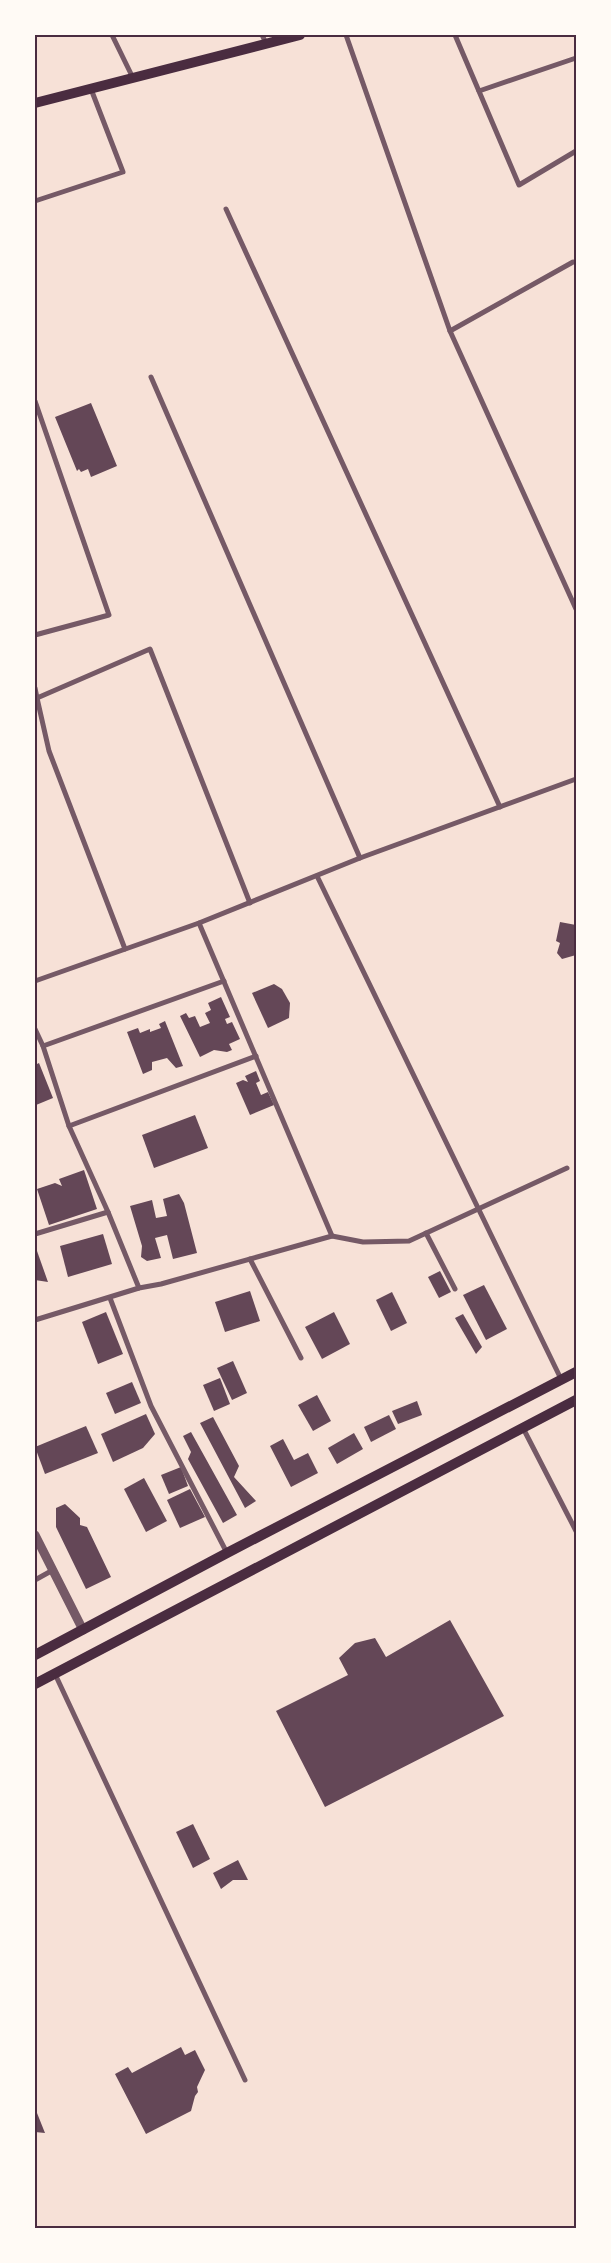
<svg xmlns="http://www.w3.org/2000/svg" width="611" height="2263" font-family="'Alegreya Sans',sans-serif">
<rect width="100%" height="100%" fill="#f7e1d7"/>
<g fill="#644757">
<path d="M91,403L117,466L91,477L88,469L81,472L79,469L77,471L55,417Z"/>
<path d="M560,922L576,925V955L562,959L557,953L560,943L556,941Z"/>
<path d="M274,984L282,989L290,1003L289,1018L268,1028L252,993Z"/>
<path d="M221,997L230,1017L225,1019L227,1024L232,1022L240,1039L229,1044L232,1050L227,1052L214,1050L200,1057L180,1016L186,1013L189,1018L195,1016L200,1027L210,1023L205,1013L211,1010L208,1003Z"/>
<path d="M165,1021L183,1066L176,1068L167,1058L152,1062V1070L143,1074L127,1032L138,1028L140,1033L150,1029V1032L161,1028L159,1024Z"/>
<path d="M39,1063L53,1098L36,1105L35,1065Z"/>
<path d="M256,1071L260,1081L256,1083L261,1095L268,1092L274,1105L250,1115L236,1083L243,1080L248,1082L245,1076Z"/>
<path d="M195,1115L208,1148L154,1168L142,1135Z"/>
<path d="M84,1170L97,1209L49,1225L37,1189L55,1183L62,1186L59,1179Z"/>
<path d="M179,1194L184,1203L197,1253L173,1259L167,1235L155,1238L161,1258L147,1261L141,1257L142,1246L130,1206L152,1200L156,1218L167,1216L163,1199Z"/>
<path d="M103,1234L112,1264L68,1277L60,1246Z"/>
<path d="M37,1251L48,1282L35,1280V1252Z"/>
<path d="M440,1271L451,1292L439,1298L428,1277Z"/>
<path d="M484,1285L507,1329L486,1340L463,1295Z"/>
<path d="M250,1291L260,1321L225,1332L215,1302Z"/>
<path d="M392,1292L407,1323L391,1331L376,1300Z"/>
<path d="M106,1312L123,1354L98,1364L82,1322Z"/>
<path d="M334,1312L350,1344L322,1359L305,1327Z"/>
<path d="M463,1314L482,1347L476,1354L455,1318Z"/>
<path d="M233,1361L247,1393L232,1400L217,1368Z"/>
<path d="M220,1378L230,1404L214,1411L203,1385Z"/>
<path d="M132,1382L141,1403L115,1414L106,1393Z"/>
<path d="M317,1395L331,1421L313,1431L298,1405Z"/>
<path d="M417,1401L422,1415L398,1424L392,1411Z"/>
<path d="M146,1414L155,1434L143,1448L113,1462L101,1434Z"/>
<path d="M389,1415L396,1429L371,1442L364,1427Z"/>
<path d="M213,1417L239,1466L234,1477L256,1501L245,1508L200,1423Z"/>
<path d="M86,1426L98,1453L45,1474L35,1447Z"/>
<path d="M191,1432L237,1515L223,1523L188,1459L191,1452L183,1436Z"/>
<path d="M354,1433L363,1449L337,1464L328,1448Z"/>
<path d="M283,1439L294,1460L308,1453L318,1473L291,1487L270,1446Z"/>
<path d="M181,1467L188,1486L169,1494L161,1475Z"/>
<path d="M144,1478L167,1521L146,1532L124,1489Z"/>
<path d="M190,1489L205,1517L180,1528L167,1500Z"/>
<path d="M65,1504L80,1518V1525L87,1527L111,1577L86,1589L56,1527V1508Z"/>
<path d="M450,1620L504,1716L325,1807L276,1711L348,1675L339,1658L355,1643L375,1638L386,1657Z"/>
<path d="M193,1824L210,1859L193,1868L176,1832Z"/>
<path d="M238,1860L248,1880H233L221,1889L213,1873Z"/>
<path d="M181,2047L185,2055L195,2050L205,2070L197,2087L198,2092L195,2096L191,2111L146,2134L115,2074L128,2067L132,2073Z"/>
<path d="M37,2113L45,2133L35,2132V2114Z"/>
</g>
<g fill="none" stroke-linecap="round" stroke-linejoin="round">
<g stroke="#755966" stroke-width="5">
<path d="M112,35L133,78"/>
<path d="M262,35L266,43"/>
<path d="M346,35L450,331L576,609"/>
<path d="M455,35L519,185L576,151"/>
<path d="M479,91L576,58"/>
<path d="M35,201L123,172L91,89"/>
<path d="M226,209L500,807"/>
<path d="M450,331L573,262"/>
<path d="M151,377L360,858"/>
<path d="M35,401L109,615L35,635"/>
<path d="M35,688L37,698"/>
<path d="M317,876L561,1379"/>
<path d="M199,923L332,1236"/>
<path d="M125,949L49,751L37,698L150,649L250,903"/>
<path d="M35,981L199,923L360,858L576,779"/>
<path d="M35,1029L43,1046L69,1126L108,1212L139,1288"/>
<path d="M43,1046L224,981"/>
<path d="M69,1126L256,1056"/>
<path d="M426,1233L455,1289"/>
<path d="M35,1234L108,1212"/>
<path d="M250,1259L301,1358"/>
<path d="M110,1298L151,1406L227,1553"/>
<path d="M35,1320L139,1288L161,1284L332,1236L363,1242L409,1241L567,1168"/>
<path d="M523,1428L576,1531"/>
<path d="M35,1580L53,1570"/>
<path d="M55,1674L245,2080"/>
</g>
<path stroke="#755966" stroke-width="9" d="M35,1535L83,1630"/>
<g stroke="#4a2c40" stroke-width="10">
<path d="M35,103L300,35"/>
<path d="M35,1655L227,1553L576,1372"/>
<path d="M35,1684L576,1400"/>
</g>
</g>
<rect width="611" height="2263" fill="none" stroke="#fffaf5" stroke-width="72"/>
<rect x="36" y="36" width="539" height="2191" fill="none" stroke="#4a2c40" stroke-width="2"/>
</svg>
